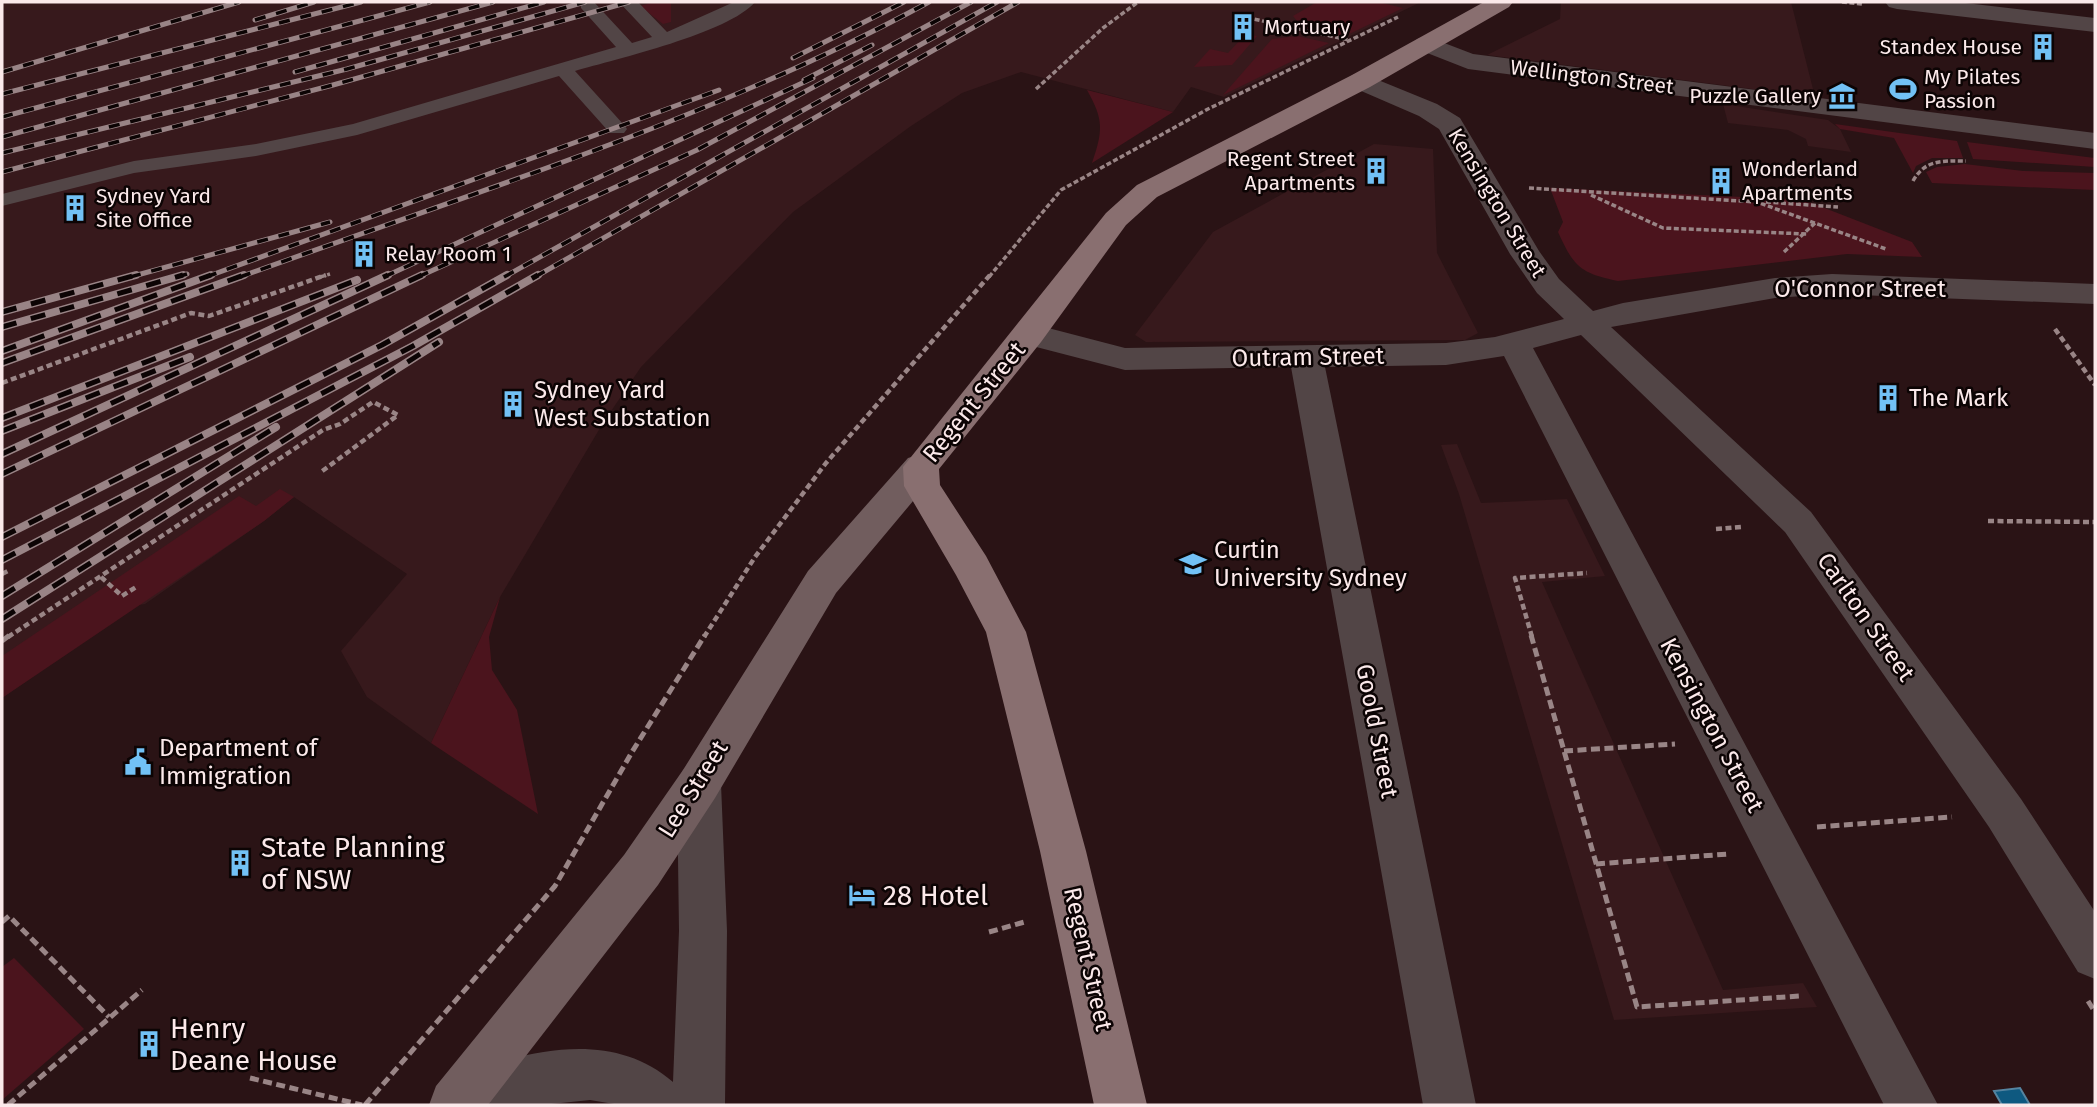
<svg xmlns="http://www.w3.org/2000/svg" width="2097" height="1107" font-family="'Fira Sans',sans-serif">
<rect width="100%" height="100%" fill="#2a1315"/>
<g fill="#37191c">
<path d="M2,2H1421L1224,97L1191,87L1173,112L1021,72L962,93L911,126L793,212L641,367L603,423L500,597L431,743L367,697L341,651L407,574L294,497L264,521L145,604L134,606L2,698Z"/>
<path d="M1561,2H1791L1815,97L1487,55L1560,19Z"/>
<path d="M1723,104L1828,120L1840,129L1851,152L1808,146L1806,139L1788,130L1728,123Z"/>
<path d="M1374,144L1433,149L1437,253L1478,333L1465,340L1146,342L1135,335L1213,232Z"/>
<path d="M1457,444L1481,503L1567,499L1605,576L1542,582L1723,990L1803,983L1817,1007L1614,1020L1459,494L1441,445Z"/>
</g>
<g fill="#4b141d">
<path d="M654,2H671V22L663,24L640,6Z"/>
<path d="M1317,2H1378L1403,8L1341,38L1303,28L1293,16Z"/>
<path d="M1246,34L1257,36L1232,65L1194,67L1210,49L1228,53Z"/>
<path d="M1297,36L1329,43L1223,95L1272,39Z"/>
<path d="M1087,90L1173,112L1092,163C1103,131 1104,120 1087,90Z"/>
<path d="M1835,124L1957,141L1963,158H1932L1916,166L1913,173L1894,138L1840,129Z"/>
<path d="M1967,142L2095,158V167L1973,159Z"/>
<path d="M1965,164L2023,171L2095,173V190L1932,183L1926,172L1937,167Z"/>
<path d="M1550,188L1804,200L1912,242L1922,257L1847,254L1618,281C1580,273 1574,267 1558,232L1563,222Z"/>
<path d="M280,489L294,497L264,521L2,698V656L239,496L256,506Z"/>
<path d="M500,597L489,637L492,670L517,710L538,814L431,743Z"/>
<path d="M14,958L84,1029L2,1100V967Z"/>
</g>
<path fill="#0e5980" stroke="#5584a0" stroke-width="2" d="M2020,1088L2030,1105H2002L1994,1091Z"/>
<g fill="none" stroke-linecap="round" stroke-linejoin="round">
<g stroke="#998586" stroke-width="3.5" stroke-dasharray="5 2.5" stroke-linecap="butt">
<path d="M1842,2L1862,4"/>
<path d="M1240,16L1349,40"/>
<path d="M1036,89L1103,28L1138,2"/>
<path d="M1913,181C1925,159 1943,161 1966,161"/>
<path d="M1529,188L1757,202L1886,249"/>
<path d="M1591,195L1663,228L1807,234"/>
<path d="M1766,202L1838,207"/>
<path d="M1784,252L1816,222"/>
<path d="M320,277L330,274"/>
<path d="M989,277L1061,190L1208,109L1398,17"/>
</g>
<g stroke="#998586" stroke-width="4.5" stroke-dasharray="6 3.5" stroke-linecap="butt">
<path d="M2055,329L2095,385"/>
<path d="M2,383L191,313L209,316L326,275"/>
<path d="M1988,521L2095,522"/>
<path d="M1716,529L1741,527"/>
<path d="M2,574L10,570"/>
<path d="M101,577L122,596L136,587"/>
<path d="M8,637L323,430L340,424L373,402L398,415L321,472"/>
<path d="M704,637L755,557L826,463L990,275"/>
<path d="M1532,637L1515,578L1587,573"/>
</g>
<g stroke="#998586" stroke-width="5" stroke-dasharray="9 4.5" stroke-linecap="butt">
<path d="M1531,635L1637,1007L1800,996"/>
<path d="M2,641L10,635"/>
<path d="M1564,751L1675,744"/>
<path d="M1817,827L1952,817"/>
<path d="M1596,864L1728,854"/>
<path d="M2,922L9,916L109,1017"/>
<path d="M989,932L1028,921"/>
<path d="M2088,1001L2095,1012"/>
<path d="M250,1078L362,1105"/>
<path d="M8,1105L142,990"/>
<path d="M365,1105L555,886L632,752L705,635"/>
</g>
<path fill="#524546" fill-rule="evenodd" d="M580,2H594L632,43L652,37L619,2H638L667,32L734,2H755C729,33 616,59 575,71L624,125L627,129L624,133H610L559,76L357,135L256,156L134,173L2,206V194L134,161L256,144L353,124L616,47L581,8Z"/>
<g fill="#524546" fill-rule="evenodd">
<path d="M1885,2H1957L2095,18V32L1897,9L1889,7Z"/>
<path d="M1426,36L1473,54L2095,133V149L1468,69L1417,49L1413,44L1417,39Z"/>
<path d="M1361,73L1437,104L1460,118L1539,251L1559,279L1593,311L1623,303L1775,278L1832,274L2095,284V304L1832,294L1775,298L1611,327L1811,512L2021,799L2095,912V979L2078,972L1989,827L1785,532L1581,335L1533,348L1938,1105H1884L1504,356L1446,365L1325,367L1476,1105H1423L1291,367L1125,370L1017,342L1013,334L1017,326L1029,323L1125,348L1446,343L1495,337L1564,319L1537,293L1510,254L1439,129L1419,116L1352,87L1348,81L1352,75Z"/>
<path d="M699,764L715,770L721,784L727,931L725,1105H620L590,1100L542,1105H431L438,1084C511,1054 607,1024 673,1082L679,931L677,784L683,770Z"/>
</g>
<path fill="#715d5e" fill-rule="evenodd" d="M921,454L934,458L939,467L934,476L836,593L715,798L658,885L488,1105H429L436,1086L624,855L683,770L808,571L908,458Z"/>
<path fill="#896f70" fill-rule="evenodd" d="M1484,2H1513L1509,7L1370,87L1157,197L1126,225L1041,342L939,469L940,485L986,556L1026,632L1086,851L1147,1105H1094L1040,851L986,632L956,575L904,486L903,467L1106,213L1137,185L1352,75Z"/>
<defs>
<g id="rail-far1">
<path d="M255,20L314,2"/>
<path d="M793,58L904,2"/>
<path d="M2,72L239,2"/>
<path d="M295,72L544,2"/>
<path d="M804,80L872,45"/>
<path d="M2,94L361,2"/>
<path d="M2,117L430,2"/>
<path d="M2,137L493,2"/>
<path d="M2,153L347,69L585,2"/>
<path d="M2,172L333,85L629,2"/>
<path d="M130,277L330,222"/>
<path d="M177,277L187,274"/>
<path d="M206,277L719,90"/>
<path d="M240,277C471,193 712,120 929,2"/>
<path d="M384,277L813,78"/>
<path d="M418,277L697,150L971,2"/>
<path d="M504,277L997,2"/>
<path d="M535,277L1018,2"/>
</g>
<g id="rail">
<path d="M2,312L136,275"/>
<path d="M2,327L183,275"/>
<path d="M2,351L211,275"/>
<path d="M2,363L244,275"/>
<path d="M2,418L357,280"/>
<path d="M2,431L190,357"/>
<path d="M2,454L388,275"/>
<path d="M2,474L422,275"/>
<path d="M2,537L382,345L507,275"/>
<path d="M2,560L413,346L538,275"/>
<path d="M2,596L276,427"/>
<path d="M2,619L439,342"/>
</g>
</defs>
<use href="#rail-far1" stroke="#998486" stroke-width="5"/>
<use href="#rail" stroke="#998486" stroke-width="8"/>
<use href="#rail-far1" stroke="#0c0404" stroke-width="3.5" stroke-dasharray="11" stroke-linecap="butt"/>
<use href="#rail" stroke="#0c0404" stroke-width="5" stroke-dasharray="15" stroke-linecap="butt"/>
</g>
<defs>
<symbol id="building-bare" viewBox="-9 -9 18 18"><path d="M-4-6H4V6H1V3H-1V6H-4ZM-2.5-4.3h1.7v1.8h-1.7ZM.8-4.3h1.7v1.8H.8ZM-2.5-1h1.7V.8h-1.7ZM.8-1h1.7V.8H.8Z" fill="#72c1f5" stroke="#0c0404" stroke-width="2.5" paint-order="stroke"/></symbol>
<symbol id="stadium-bare" viewBox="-9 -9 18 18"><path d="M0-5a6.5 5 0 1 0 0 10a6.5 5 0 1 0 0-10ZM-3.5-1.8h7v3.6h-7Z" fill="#72c1f5" stroke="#0c0404" stroke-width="2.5" paint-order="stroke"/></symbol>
<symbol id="museum-bare" viewBox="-9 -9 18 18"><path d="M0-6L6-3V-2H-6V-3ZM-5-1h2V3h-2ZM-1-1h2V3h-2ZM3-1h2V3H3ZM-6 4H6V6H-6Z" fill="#72c1f5" stroke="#0c0404" stroke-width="2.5" paint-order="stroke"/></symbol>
<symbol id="university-bare" viewBox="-9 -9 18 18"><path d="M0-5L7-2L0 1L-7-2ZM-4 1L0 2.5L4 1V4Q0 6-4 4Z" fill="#72c1f5" stroke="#0c0404" stroke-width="2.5" paint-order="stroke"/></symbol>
<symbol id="civic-bare" viewBox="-9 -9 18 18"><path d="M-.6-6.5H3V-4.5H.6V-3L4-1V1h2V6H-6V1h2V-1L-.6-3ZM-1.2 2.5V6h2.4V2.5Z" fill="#72c1f5" stroke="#0c0404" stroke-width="2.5" paint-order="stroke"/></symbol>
<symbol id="hotel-bare" viewBox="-9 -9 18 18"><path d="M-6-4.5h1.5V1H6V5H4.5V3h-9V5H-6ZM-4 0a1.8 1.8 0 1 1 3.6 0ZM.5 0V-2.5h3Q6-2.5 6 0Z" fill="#72c1f5" stroke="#0c0404" stroke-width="2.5" paint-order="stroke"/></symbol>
</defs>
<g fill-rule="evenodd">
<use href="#building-bare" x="1224" y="8" width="38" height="38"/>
<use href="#building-bare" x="2024" y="28" width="38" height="38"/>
<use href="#stadium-bare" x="1884" y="70" width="38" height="38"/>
<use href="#museum-bare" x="1823" y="77" width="38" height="38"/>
<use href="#building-bare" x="1357" y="152" width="38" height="38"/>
<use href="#building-bare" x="1702" y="162" width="38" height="38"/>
<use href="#building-bare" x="56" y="189" width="38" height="38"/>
<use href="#building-bare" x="345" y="235" width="38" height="38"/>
<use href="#building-bare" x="1869" y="379" width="38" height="38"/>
<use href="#building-bare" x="494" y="385" width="38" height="38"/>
<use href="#university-bare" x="1174" y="545" width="38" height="38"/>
<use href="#civic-bare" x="119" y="743" width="38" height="38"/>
<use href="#building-bare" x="221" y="844" width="38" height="38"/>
<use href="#hotel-bare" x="843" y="876" width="38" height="38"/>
<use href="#building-bare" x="130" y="1025" width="38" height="38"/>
</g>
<g text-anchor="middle" stroke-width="5" stroke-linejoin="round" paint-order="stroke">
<g font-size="21" fill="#fbe9ea" stroke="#0c0404" text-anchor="start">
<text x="1264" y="34">Mortuary</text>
<text x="2022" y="54" text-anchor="end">Standex House</text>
<text x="1924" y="84">My Pilates<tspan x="1924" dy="24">Passion</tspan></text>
<text x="1821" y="103" text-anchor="end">Puzzle Gallery</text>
<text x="1355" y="166" text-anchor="end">Regent Street<tspan x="1355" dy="24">Apartments</tspan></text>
<text x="1742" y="176">Wonderland<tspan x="1742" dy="24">Apartments</tspan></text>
<text x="96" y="203">Sydney Yard<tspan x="96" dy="24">Site Office</tspan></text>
<text x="385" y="261">Relay Room 1</text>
</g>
<g font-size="21" fill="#fbe9ea" stroke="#0c0404">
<text transform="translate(1592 77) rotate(7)" y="7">Wellington Street</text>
<text transform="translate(1497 203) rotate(59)" y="7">Kensington Street</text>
</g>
<g font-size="24" fill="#fbe9ea" stroke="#0c0404">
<text x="1860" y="297">O'Connor Street</text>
<text transform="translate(1308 357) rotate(-1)" y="8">Outram Street</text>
<text transform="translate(974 402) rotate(-51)" y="8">Regent Street</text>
<text transform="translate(1866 617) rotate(55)" y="8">Carlton Street</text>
<text transform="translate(1712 725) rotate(62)" y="8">Kensington Street</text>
<text transform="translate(1377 731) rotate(79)" y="8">Goold Street</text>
<text transform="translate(693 789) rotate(-58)" y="8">Lee Street</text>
<text transform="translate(1088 959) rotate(77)" y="8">Regent Street</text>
</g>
<g font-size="24" fill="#fbe9ea" stroke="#0c0404" text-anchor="start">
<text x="534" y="398">Sydney Yard<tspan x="534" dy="28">West Substation</tspan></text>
<text x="1909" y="406">The Mark</text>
<text x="1214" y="558">Curtin<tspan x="1214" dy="28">University Sydney</tspan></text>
<text x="159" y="756">Department of<tspan x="159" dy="28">Immigration</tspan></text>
</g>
<g font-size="28" fill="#fbe9ea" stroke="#0c0404" text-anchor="start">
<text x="261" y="857">State Planning<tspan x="261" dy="32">of NSW</tspan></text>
<text x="883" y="905">28 Hotel</text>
<text x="170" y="1038">Henry<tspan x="170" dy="32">Deane House</tspan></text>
</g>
</g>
<rect width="2097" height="1107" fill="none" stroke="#fbe9ea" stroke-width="7"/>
</svg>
